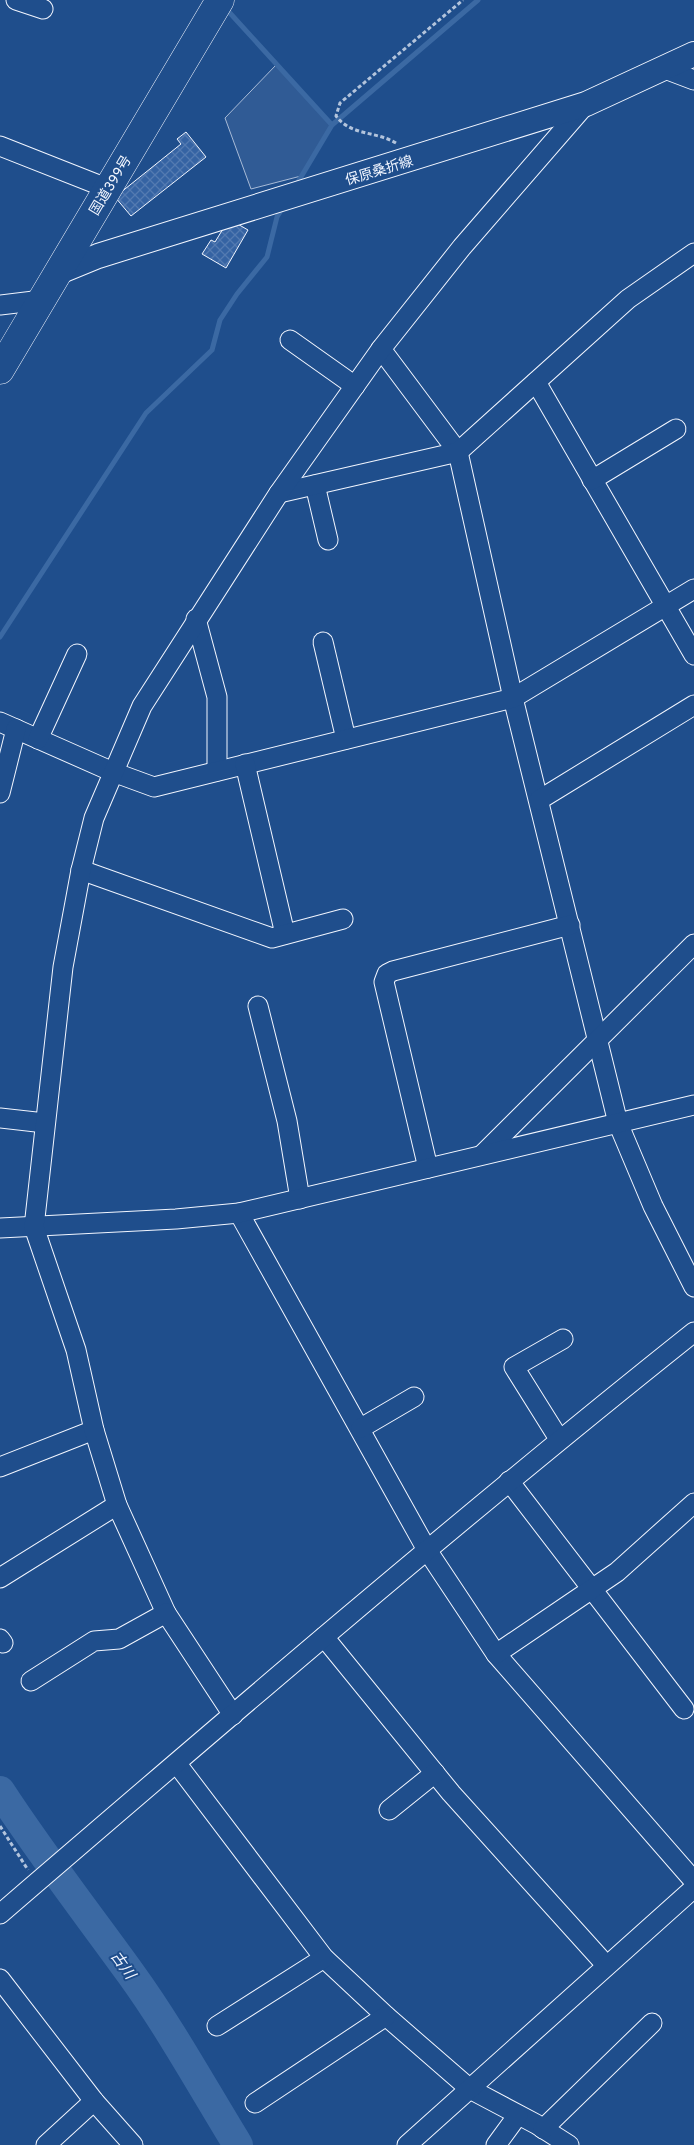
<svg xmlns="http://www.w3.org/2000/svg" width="694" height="2145" font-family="Overpass,'Noto Sans JP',sans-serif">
<defs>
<pattern id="building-cross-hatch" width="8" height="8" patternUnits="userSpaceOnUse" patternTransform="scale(1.25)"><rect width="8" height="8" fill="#3563a3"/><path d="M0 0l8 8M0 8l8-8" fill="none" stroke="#537ab1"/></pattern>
</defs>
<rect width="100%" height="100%" fill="#1f4e8c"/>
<path fill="#305b95" stroke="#a8bbd7" d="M276,65L332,125L301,176L251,189L225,118Z"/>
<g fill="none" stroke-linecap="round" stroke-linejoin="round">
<g stroke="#3b69a3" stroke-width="5">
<path d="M229,12L332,125"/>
<path d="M295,187L332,125L478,0"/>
<path d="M0,637L146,413L212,350L220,320L237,294L267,257L277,217L283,207"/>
</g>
<path stroke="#3b69a3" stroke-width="30" d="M0,1791C41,1854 87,1913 131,1974C170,2028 203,2088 238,2145"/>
</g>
<g fill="url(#building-cross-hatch)" stroke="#f2f6ff">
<path d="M186,132L206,157L131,216L115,197L181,144L177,139Z"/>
<path d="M229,219L248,230L226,268L202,254L211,240L215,242Z"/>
</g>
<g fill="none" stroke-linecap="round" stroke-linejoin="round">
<defs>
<g id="minor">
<path d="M16,0L43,9"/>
<path d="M665,69L694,80"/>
<path d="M0,146L109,189"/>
<path d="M0,305L42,300"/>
<path d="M290,340L355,386"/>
<path d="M381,349L458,452L513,698L618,1123L653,1206L694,1287"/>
<path d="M536,382L694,655"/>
<path d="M592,480L676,429"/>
<path d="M315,485L328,540"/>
<path d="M279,493L458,452L628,299L694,253"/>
<path d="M196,619L217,697V771"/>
<path d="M323,642L346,739"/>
<path d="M0,722L113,772L154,787L513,698L694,589"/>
<path d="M38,739L77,654"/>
<path d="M245,764L285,934"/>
<path d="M0,793L16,729"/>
<path d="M539,800L694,705"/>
<path d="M81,870L272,938L343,919"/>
<path d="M258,1006L287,1121L300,1199"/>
<path d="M0,1118L45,1123"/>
<path d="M483,1154L694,944"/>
<path d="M428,1168L384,982L387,974L393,971L570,925"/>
<path d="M239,1213L427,1550L496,1654L694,1881"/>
<path d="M0,1228L176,1219L239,1213L694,1105"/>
<path d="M361,1428L414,1397"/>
<path d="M559,1439L514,1367L563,1339"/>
<path d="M0,1467L94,1430"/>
<path d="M509,1481L684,1709"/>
<path d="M0,1578L117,1505"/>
<path d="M166,1613L117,1505L94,1430L76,1350L34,1227L63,967L81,870L94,818L142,706L279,493L381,349L462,247L586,104"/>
<path d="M324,1637L451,1793L606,1965"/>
<path d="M0,1639L3,1643"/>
<path d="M496,1654L617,1572L694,1503"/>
<path d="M31,1681L94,1641L119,1639L166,1613L233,1715"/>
<path d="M177,1764L324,1958L386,2016L470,2089L536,2124L569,2145"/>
<path d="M389,1810L435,1773"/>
<path d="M0,1914C229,1717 458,1520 694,1332"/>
<path d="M0,1979L94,2101L133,2145"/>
<path d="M217,2026L324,1958"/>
<path d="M255,2103L386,2016"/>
<path d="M543,2129L652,2023"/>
<path d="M46,2145L94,2101"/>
<path d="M407,2145L694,1888"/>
<path d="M496,2145L518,2115"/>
</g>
<path id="major" d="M59,272L98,256L586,104L694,54"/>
<path id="highway" d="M0,370L220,0"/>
</defs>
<use href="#minor" stroke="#f2f6ff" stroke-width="21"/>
<use href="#major" stroke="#f2f6ff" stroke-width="26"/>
<use href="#highway" stroke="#f2f6ff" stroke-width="29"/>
<g stroke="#b3c4dc" stroke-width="3" stroke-dasharray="4 2.5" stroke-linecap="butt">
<path d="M396,143C376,131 351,136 336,116L340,103L463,0"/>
<path d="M0,1826L28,1870"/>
</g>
<use href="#minor" stroke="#1f4e8c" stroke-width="19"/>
<use href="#major" stroke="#1f4e8c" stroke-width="24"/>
<use href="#highway" stroke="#1f4e8c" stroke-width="28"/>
</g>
<g text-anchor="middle" stroke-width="4" stroke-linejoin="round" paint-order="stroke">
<g font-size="14" fill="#f2f6ff" stroke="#1f4e8c">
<text transform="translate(379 170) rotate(-17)" y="5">保原桑折線</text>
<text transform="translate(110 185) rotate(-59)" y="5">国道399号</text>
</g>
<g font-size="15" font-style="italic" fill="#f2f6ff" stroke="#1f4e8c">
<text transform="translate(123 1965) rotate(54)" y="5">古川</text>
</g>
</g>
</svg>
